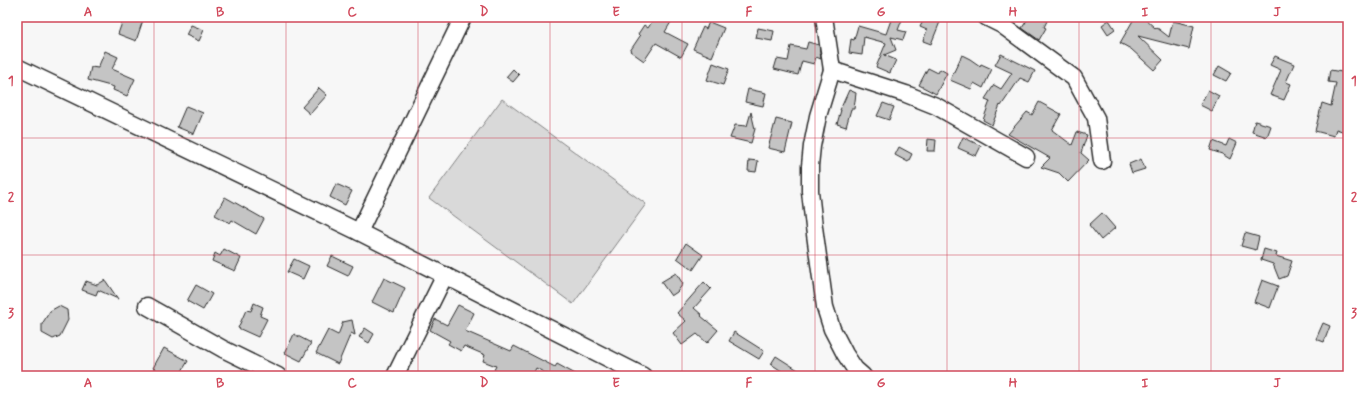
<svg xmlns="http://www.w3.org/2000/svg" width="1365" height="393" font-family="Mynerve,sans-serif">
<rect width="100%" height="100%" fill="#f7f7f7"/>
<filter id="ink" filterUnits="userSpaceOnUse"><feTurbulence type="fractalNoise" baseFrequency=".025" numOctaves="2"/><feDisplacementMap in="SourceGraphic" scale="8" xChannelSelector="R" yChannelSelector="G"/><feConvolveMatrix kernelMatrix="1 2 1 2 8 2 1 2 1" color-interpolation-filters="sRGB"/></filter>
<g filter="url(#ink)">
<path fill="#d9d9d9" stroke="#828282" d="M502,99L646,204L573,304L429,198Z"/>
<g fill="#c4c4c4" stroke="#2b2b2b">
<path d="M124,17H144L136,41L118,34Z"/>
<path d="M655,17H674L665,32L688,44L681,57L656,43L644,61L630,51L640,36L638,34L644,25L648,28Z"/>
<path d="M892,17H903L898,30L906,32L903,40L891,37L896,50L884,55L896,60L890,73L876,67L886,43L864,37L862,55L849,53L851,39L854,40L858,26L886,34Z"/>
<path d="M925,17H942L931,44L923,41L927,30L920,27Z"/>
<path d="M1029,17H1041L1047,21L1044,27L1046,28L1039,40L1022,28Z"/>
<path d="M1135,17H1143L1155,28L1156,27L1169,37L1173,21L1194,26L1189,49L1138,36L1163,60L1154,70L1131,49L1120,43Z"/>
<path d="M1109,20L1115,29L1108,34L1102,25Z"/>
<path d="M709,22L724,28L712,57L693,49L703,27L706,29Z"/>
<path d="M191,25L204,30L199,41L186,35Z"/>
<path d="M758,28L774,31L772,41L756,38Z"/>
<path d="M808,42L819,45L821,59L816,57L814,64L802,61L798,75L774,69L777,59L788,61L791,46L806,49Z"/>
<path d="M105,51L118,57L112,69L135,79L127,96L113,90L114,87L88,80L91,67L98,68Z"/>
<path d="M1001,54L1035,71L1029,82L1020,78L1001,106L1000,105L992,125L983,120L990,101L985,99L994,85L1001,89L1012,73L995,65Z"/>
<path d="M962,55L970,59L980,66L981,64L992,69L983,88L974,83L971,89L950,80Z"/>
<path d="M1275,56L1294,64L1286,82L1291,84L1284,100L1270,95L1281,70L1270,65Z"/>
<path d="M713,63L729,69L723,85L707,80Z"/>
<path d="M1219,66L1231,73L1226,81L1214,75Z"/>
<path d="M928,68L938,73L940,69L947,73L936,94L919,85Z"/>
<path d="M513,69L519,75L513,82L506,77Z"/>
<path d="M1330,70L1348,73V99L1344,115L1348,116V133L1336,129L1334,136L1315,131L1322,103L1331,106L1336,83L1328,82Z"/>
<path d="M319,88L327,95L310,114L302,107Z"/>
<path d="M748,89L766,93L763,106L745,102Z"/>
<path d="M849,90L856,93L854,109H851L846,127L837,124L841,110H840Z"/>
<path d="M1208,90L1219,96L1212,111L1200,105Z"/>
<path d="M1039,102L1061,114L1052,130L1072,145L1077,132L1087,135L1081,153L1089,160L1068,182L1059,173L1041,167L1050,158L1008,134L1027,112L1032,115Z"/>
<path d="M883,103L894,107L889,120L877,116Z"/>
<path d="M186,106L203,113L194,134L177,127Z"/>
<path d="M751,112L755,129L751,143L730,138L735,125L747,126Z"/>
<path d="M776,119L792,123L785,152L768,148Z"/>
<path d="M1255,121L1271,126L1267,137L1252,132Z"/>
<path d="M963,137L981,146L976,156L958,148Z"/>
<path d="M928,139L936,140L935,151H927Z"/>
<path d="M1229,139L1237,143L1230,159L1222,154L1210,150L1213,141L1226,146Z"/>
<path d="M899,147L912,154L908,162L895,155Z"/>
<path d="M1141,159L1145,169L1132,173L1129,164Z"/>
<path d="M749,160L758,161L756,172L748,171Z"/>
<path d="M336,184L352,191L345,205L330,197Z"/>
<path d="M225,197L264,219L256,234L232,220L230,223L215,215Z"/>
<path d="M1102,213L1115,228L1101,240L1089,225Z"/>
<path d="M1245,233L1259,237L1256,250L1241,246Z"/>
<path d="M686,243L703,255L693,270L677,258Z"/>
<path d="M224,249L241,258L235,271L212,261L215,253L220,256Z"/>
<path d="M1264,249L1277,253L1276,256L1292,261L1287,276L1279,279L1273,264L1261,260Z"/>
<path d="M332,256L353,266L348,276L327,266Z"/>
<path d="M294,259L309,266L303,279L287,272Z"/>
<path d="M676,273L683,284L677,292L671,296L661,282Z"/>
<path d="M384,278L405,288L394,313L372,302Z"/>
<path d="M105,280L118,299L98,290L96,295L82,290L86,281L97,285Z"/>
<path d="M1262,280L1278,286L1270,308L1254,302Z"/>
<path d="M704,282L711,289L694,308L702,315L701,316L718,330L707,343L697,334L682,345L673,333L686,321L677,313Z"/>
<path d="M196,285L212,294L203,310L187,301Z"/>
<path d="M254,303L263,307L260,316L267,319L258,337L238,328L246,310L251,311Z"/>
<path d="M458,305L474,313L465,331L511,351L514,346L555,367L557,364L579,376H551L536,368L532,376H506L494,370L496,366L483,361L485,355L464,346L461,351L448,344L450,341L430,330L435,319L447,325Z"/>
<path d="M59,306L67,310L68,320L60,336L53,339L42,333V324L50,311Z"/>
<path d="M352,320L355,335L351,333L338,364L316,353L328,330L338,335L343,322Z"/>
<path d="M1323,323L1330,326L1324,342L1316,339Z"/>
<path d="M365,328L374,334L369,343L359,337Z"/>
<path d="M734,332L764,351L759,359L729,341Z"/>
<path d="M294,334L311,343L301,361L285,353Z"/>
<path d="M164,348L188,361L179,376H168L153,368Z"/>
<path d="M776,356L798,370L794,376H789L771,364Z"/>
</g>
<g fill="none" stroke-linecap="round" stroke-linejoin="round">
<defs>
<g id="minor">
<path d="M824,17L832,70L818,116L812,146L810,166V191L814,227L825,307L832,329L845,354L855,369L863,376"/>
<path d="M986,17L1002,25L1074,78L1096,118L1102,161"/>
<path d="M17,67L359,232L643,376"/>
<path d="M832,70L906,94L936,106L1026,157"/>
<path d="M359,232L463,17"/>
<path d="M147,306L223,349L278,376"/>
<path d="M395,376L445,275"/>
</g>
</defs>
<use href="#minor" stroke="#2b2b2b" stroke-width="19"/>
<use href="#minor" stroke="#fff" stroke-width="16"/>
</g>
</g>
<path fill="none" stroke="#d1495b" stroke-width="1" stroke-opacity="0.55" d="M154,17V376M286,17V376M418,17V376M550,17V376M682,17V376M815,17V376M947,17V376M1079,17V376M1211,17V376M17,138H1348M17,255H1348"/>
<rect width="1365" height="393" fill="none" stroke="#fff" stroke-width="44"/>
<rect x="22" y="22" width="1321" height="349" fill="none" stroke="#d1495b" stroke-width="1.5"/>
<g font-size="13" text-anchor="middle" font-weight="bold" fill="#d1495b">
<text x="88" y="16">A</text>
<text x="220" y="16">B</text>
<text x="352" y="16">C</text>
<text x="484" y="16">D</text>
<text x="616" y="16">E</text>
<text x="749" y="16">F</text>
<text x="881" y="16">G</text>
<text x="1013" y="16">H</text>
<text x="1145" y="16">I</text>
<text x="1277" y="16">J</text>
<text x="11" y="85">1</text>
<text x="1354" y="85">1</text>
<text x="11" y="201">2</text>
<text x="1354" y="201">2</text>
<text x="11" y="317">3</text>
<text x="1354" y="317">3</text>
<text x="88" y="387">A</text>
<text x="220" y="387">B</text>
<text x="352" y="387">C</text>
<text x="484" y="387">D</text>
<text x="616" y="387">E</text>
<text x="749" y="387">F</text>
<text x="881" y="387">G</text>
<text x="1013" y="387">H</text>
<text x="1145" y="387">I</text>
<text x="1277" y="387">J</text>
</g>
</svg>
